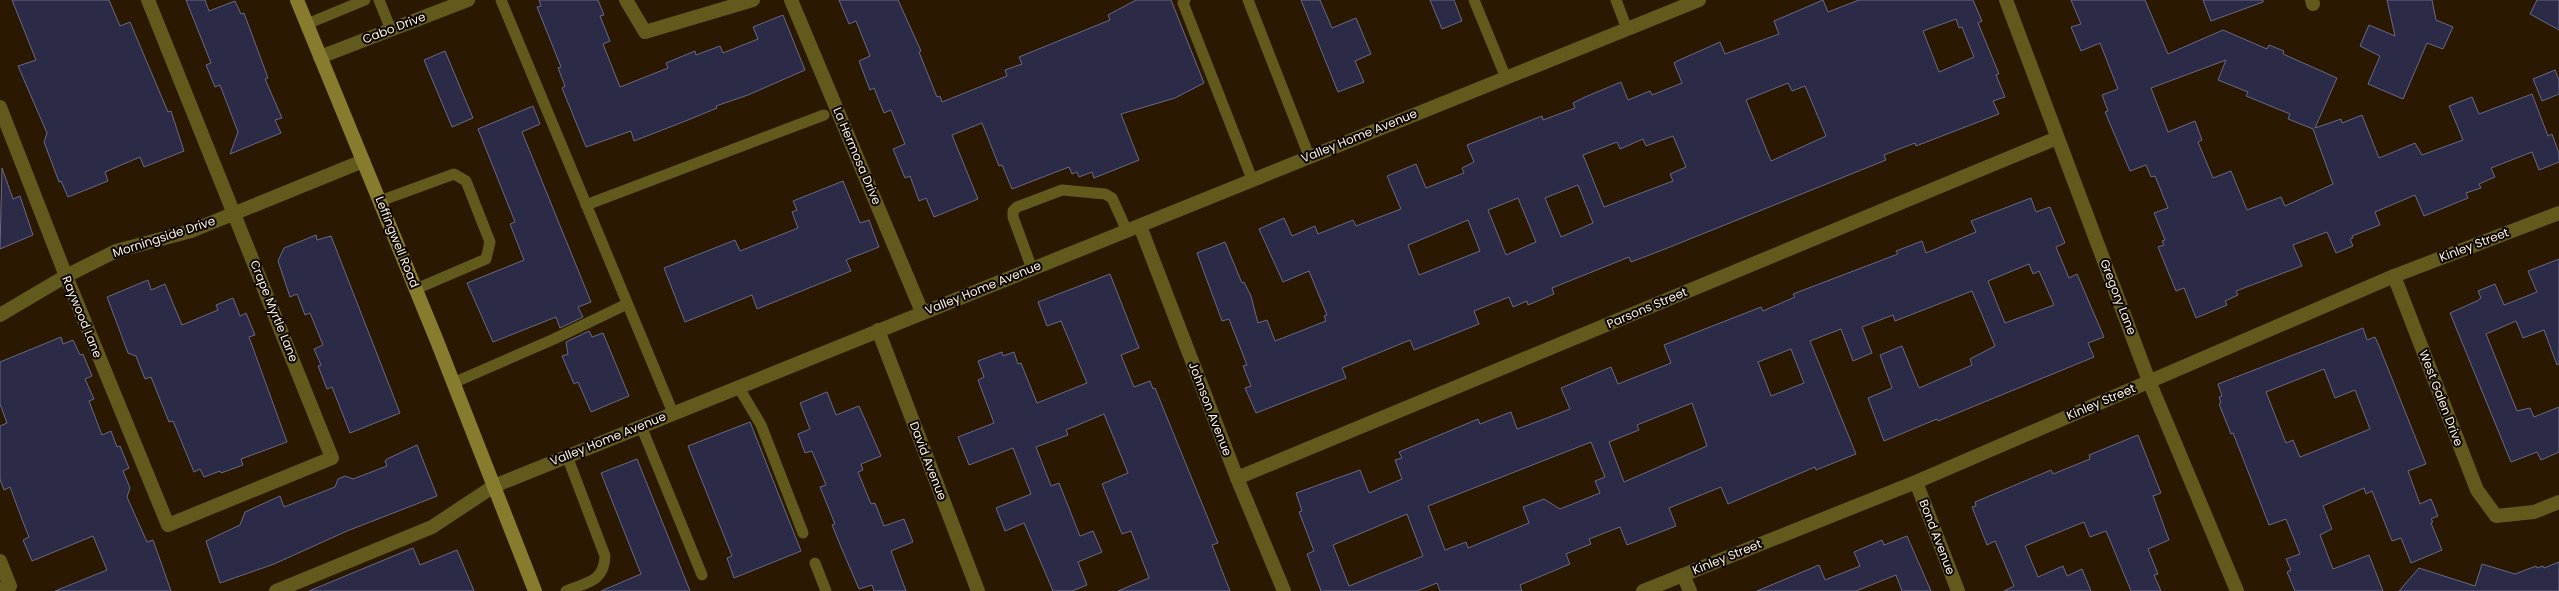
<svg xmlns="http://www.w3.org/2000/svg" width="2559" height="591" font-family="Poppins,sans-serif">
<rect width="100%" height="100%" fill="#2a1800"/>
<g fill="#2b2b47" stroke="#686988" fill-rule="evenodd">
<path d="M12,0H109L120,26L130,22L168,112L171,111L184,151L144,167L140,157L105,172L108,181L68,197L61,181L59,182L44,142L47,133L18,66L36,60Z"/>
<path d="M186,0H205L209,11L235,1L241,14L244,13L268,78L265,79L282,118L275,120L281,133L230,154L238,132L220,85L215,87L206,65L211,63Z"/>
<path d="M539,0H598L604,15L600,16L610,41L603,44L620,87L668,68L666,63L695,51L696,55L720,46L723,53L758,39L753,27L783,15L805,70L748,95L716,106L717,108L688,120L634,141L631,131L586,147L562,88L565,86L558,68L561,67L537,7L541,6Z"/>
<path d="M839,0H898L921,51L919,52L937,97L940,96L942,102L1007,76L1005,70L1022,64L1019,57L1110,20L1108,15L1136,0H1171L1204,83L1175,98L1121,114L1139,160L1094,178L1092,172L1079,177L1077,172L1072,174L1069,167L1012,189L1002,165L999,166L982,123L952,135L978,199L934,217L926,198L919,201L910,176L905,178L893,149L905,144L891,110L884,113L874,88L870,90L859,61L870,56L856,21L849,24Z"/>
<path d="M1301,0H1320L1332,28L1356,18L1371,54L1355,61L1364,82L1338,92Z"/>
<path d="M1430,0H1454L1462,21L1442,29Z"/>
<path d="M1823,0L1828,12L1859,0H1973L1982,21L1978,23L1999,74L1996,75L2005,97L1993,101L1999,114L1916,146L1915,143L1884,155L1886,160L1665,249L1631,262L1629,257L1552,288L1554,294L1528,305L1527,301L1513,307L1509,297L1474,311L1479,324L1414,350L1410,340L1342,368L1346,378L1256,413L1245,388L1251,386L1243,366L1247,365L1229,319L1222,321L1197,253L1225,242L1242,283L1244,282L1251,296L1258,323L1267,320L1275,341L1326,321L1324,316L1327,315L1309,271L1283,282L1259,229L1284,218L1292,236L1315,226L1318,234L1353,220L1356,226L1401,209L1387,176L1416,164L1426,188L1464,173L1462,168L1474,162L1467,145L1542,116L1543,120L1575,108L1573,103L1585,97L1621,82L1628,100L1650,91L1652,95L1682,83L1674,63L1677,61L1720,42L1725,54L1779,34L1774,21ZM1956,19L1959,28L1962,27L1974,57L1939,72L1923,31ZM1788,83L1792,91L1805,86L1826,136L1771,161L1746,100ZM1673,136L1686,167L1670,174L1673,181L1604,207L1583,155L1617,142L1620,149L1643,139L1646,146ZM1578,185L1593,223L1561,237L1545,198ZM1518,198L1536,242L1506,255L1488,210ZM1468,220L1480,251L1419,275L1408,245Z"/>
<path d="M2071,0H2145L2168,54L2223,30L2267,49L2269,45L2284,51L2283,54L2337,78L2315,128L2341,119L2342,123L2362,115L2379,158L2415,143L2422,155L2463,140L2449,106L2472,97L2479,114L2532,94L2548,136L2552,134L2559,153V162L2539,170L2532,152L2491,168L2495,177L2479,184L2481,188L2466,193L2468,198L2424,216L2415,195L2375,212L2380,225L2352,236L2353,238L2350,239L2353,246L2336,253L2327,232L2293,245L2302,266L2236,291L2238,295L2225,301L2227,305L2196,318L2184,288L2176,291L2158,247L2164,245L2162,241L2165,240L2154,213L2168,208L2155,176L2151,177L2146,165L2130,171L2105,112L2108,111L2102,95L2118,89L2100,43L2081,51L2071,27L2081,24ZM2226,60L2218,80L2248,92L2246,96L2290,114L2288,119L2313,129L2333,184L2285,206L2281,197L2247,210L2231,171L2213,178L2198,142L2202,140L2195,121L2168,132L2151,88Z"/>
<path d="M2203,0H2263V2L2211,21Z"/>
<path d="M2387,0H2432L2436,20L2453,27L2443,49L2427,43L2403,99L2368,84L2380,56L2360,46L2369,25L2395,36Z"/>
<path d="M2537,0H2559V30L2530,14Z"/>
<path d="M445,51L473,118L452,127L424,60Z"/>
<path d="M2555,70L2559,80V94L2542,101L2533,79Z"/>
<path d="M533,106L540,124L522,132L591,302L578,307L583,317L560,328L556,317L493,342L467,283L524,260L510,224L515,222L478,129Z"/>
<path d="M2,168L13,199L20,196L33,235L0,249Z"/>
<path d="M843,181L860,223L869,220L879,247L846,260L851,271L757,309L752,295L685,322L664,268L735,240L740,251L798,228L792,212L797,210L793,201Z"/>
<path d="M2031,198L2036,212L2050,207L2065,243L2056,247L2069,278L2077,274L2104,337L2088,343L2094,357L1938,421L1937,419L1884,441L1868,398L1892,388L1880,355L1902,346L1919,388L1972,365L1970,359L1995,346L1972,291L1895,321L1893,315L1862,327L1872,353L1853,361L1841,329L1810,341L1856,454L1816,470L1815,467L1728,504L1721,487L1669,508L1676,526L1627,545L1620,527L1589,539L1591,544L1566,554L1570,564L1520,585L1522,591H1440L1437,583L1417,591H1321L1307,554L1314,551L1299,512L1302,511L1296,493L1360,470L1369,493L1402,479L1395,460L1402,458L1399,452L1478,419L1480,424L1511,412L1517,429L1539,421L1570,409L1561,388L1611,367L1618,384L1671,363L1664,345L1761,307L1763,311L1795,297L1793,294L1898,254L1896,251L1922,241L1926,253L1976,232L1971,221ZM2029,264L2033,274L2039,271L2054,305L2005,323L1988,281ZM1791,349L1804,383L1771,396L1758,362ZM1692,403L1707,446L1624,482L1609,442L1639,430L1637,425ZM1591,442L1605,477L1595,481L1600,493L1560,509L1544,499L1523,507L1529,523L1468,548L1466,542L1445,550L1428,506ZM1407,514L1423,556L1349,586L1333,545Z"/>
<path d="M316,235L317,240L331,236L400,413L350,433L332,387L327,389L318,366L321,365L314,349L323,345L310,313L305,315L297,294L290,297L278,261L284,248Z"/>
<path d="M2559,259V364L2557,365L2544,330L2523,338L2516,321L2486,334L2517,411L2530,408L2534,417L2559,407V452L2541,460L2537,452L2511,462L2450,313L2477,301L2481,298L2478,291L2495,284L2504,305L2537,292L2528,271Z"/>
<path d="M1110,274L1139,348L1121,355L1134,387L1150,381L1153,389L1155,388L1218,543L1212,545L1230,591H1118L1149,578L1131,531L1122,534L1102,484L1128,473L1104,414L1066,430L1068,435L1036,447L1051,486L1059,483L1080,536L1093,531L1102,552L1078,562L1087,585L1072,591H1053L1024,523L1005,531L996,508L1031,494L1013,448L969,465L958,437L994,423L978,380L984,377L978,361L1002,352L1003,356L1014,352L1018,364L1021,363L1037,403L1087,383L1061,321L1047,326L1038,302Z"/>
<path d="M148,280L151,290L165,284L182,325L218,310L216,305L233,298L240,316L246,313L255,335L249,337L287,442L241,459L243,465L221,473L220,471L204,477L200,469L194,472L173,421L169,422L151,377L145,379L136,356L128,353L107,297Z"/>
<path d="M2363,328L2367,340L2375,337L2379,346L2426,464L2408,471L2420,504L2431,499L2438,516L2431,519L2433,522L2431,523L2442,550L2411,563L2401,538L2392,541L2372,491L2366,494L2364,488L2323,506L2332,529L2320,535L2333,569L2369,555L2383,591H2295L2287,572L2291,570L2286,559L2300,554L2286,519L2269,525L2233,433L2231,434L2219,404L2221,403L2219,397L2222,396L2218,384ZM2324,369L2335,398L2355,390L2370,429L2300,457L2293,440L2286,443L2266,392Z"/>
<path d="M589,331L592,337L603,333L629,396L591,412L578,382L574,384L562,356L568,354L566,342Z"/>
<path d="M61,337L63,344L73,340L80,355L83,354L92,376L85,379L94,399L89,401L102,435L111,431L117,447L120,446L129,468L123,471L130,488L127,497L147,542L153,540L171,591H55L107,570L93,536L32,561L23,540L29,537L23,522L10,487L4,490L0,479V426L7,423L0,404V362Z"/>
<path d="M827,392L836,415L859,406L881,456L861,464L863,470L858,472L871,504L875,503L884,526L904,519L913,542L891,551L906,591H874L872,585L859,589L841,547L832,525L835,524L820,487L826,485L812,451L805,453L798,434L810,429L800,403Z"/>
<path d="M750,422L801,551L734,578L727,558L732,556L688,446Z"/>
<path d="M2138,435L2161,493L2153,496L2169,540L2148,549L2158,574L2154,575L2161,591H2131L2106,531L2090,537L2084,522L2025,546L2038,577L2063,566L2067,576L2082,569L2091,591H2004L2014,586L1995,541L1987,545L1972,507L1976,506L1975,502L2051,470L2053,474L2090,459L2089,455Z"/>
<path d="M417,445L437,496L347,531L274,564L220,583L206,541L240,525L245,512L280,496L284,507L335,487L338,479L345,476L353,479L387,466L385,461L387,459Z"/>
<path d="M637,459L690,591H601L641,574L601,473Z"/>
<path d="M1907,536L1931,591H1902L1896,575L1856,591H1757L1819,565L1825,580L1860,566L1854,552L1882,540L1884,545Z"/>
<path d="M413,548L420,565L457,550L474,591H309Z"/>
<path d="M2559,562V591H2399L2419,568L2475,586L2482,564L2515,574L2536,566L2537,568L2543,566L2544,568Z"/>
</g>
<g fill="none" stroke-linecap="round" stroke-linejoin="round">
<g stroke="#625a1c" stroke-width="11">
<path d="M379,0L391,30"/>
<path d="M501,0L673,413"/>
<path d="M1185,0L1183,3L1252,179"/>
<path d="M1248,0L1309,156"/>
<path d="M1474,0L1506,78"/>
<path d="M1616,0L1627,29"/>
<path d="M307,24L365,0"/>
<path d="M380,201L454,174L466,181L490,242L486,259L416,289"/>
<path d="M586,205L824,115"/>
<path d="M1032,269L1013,217V211L1017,207L1062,190L1105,194L1112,198L1127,231"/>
<path d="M453,383L554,339L627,304"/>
<path d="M739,388L761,425L803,533"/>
<path d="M641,426L702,575"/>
<path d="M815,563L826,591"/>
<path d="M566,591C587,582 604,582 605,556L567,456"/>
</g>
<g stroke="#625a1c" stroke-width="14">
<path d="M626,0L645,32L753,0"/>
<path d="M791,0L922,312"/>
<path d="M2006,0L2149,381L2237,591"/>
<path d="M2312,0L2313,4"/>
<path d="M320,57L468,0"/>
<path d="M0,107L66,276L168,525L332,458L148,0"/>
<path d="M1140,226L1237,478L1284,591"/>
<path d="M2394,276L2477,490L2496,516L2534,512L2559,502"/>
<path d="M0,315L66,276L116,251L191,231L363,161"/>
<path d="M878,330L978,591"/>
<path d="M1237,478L2057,138"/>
<path d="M1916,482L1958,591"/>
<path d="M0,561L10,586L0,589"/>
<path d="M1683,575L1690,591"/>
<path d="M276,591L432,527L494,486"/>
<path d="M1643,591L1916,482L2394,276L2559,213"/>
</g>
<path stroke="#625a1c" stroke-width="14" d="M494,486L1699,0"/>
<path stroke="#877c2e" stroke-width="14" d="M297,0L437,341L535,591"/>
</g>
<g text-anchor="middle" stroke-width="4" stroke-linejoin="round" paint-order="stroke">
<g font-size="12" fill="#fbefe0" stroke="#0c0600">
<text transform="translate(394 28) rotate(-21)" y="4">Cabo Drive</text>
<text transform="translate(1359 136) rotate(-22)" y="4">Valley Home Avenue</text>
<text transform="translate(857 156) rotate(67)" y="4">La Hermosa Drive</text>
<text transform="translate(164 237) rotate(-18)" y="4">Morningside Drive</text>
<text transform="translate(397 242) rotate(68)" y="4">Leffingwell Road</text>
<text transform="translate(2474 245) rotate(-21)" y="4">Kinley Street</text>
<text transform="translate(983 288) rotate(-22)" y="4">Valley Home Avenue</text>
<text transform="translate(2118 297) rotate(69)" y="4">Gregory Lane</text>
<text transform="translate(1647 308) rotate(-23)" y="4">Parsons Street</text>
<text transform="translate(274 311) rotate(68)" y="4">Crape Myrtle Lane</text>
<text transform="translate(82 317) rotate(68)" y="4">Raywood Lane</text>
<text transform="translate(2441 398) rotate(69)" y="4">West Galen Drive</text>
<text transform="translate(2101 402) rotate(-23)" y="4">Kinley Street</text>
<text transform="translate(1210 409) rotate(69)" y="4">Johnson Avenue</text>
<text transform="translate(608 439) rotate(-22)" y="4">Valley Home Avenue</text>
<text transform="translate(928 461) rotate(69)" y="4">David Avenue</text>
<text transform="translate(1937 537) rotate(69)" y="4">Bond Avenue</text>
<text transform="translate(1727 557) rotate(-22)" y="4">Kinley Street</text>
</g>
</g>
</svg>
